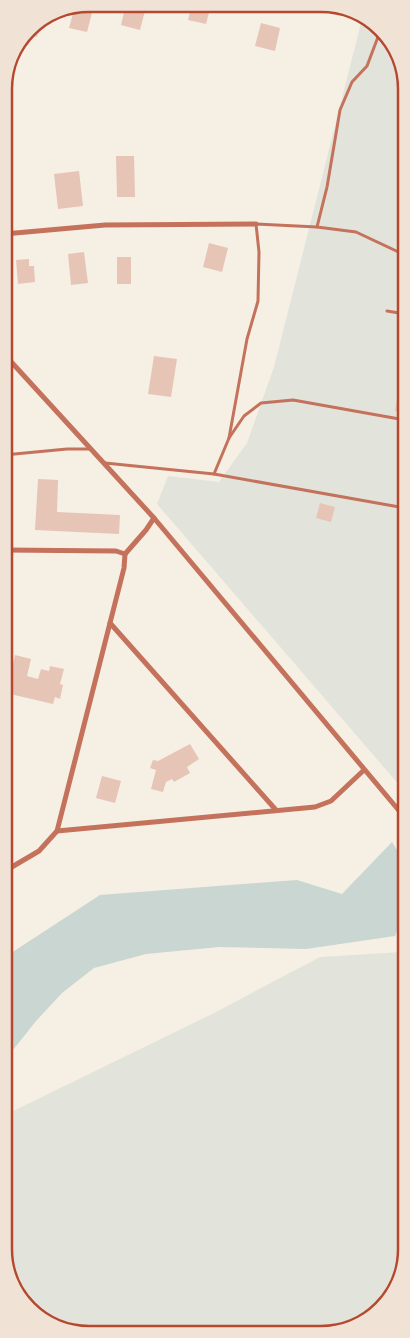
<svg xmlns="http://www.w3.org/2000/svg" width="410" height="1338" font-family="'Playfair Display',serif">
<rect width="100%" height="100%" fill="#f6efe4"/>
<g fill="#e2e4dc">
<path d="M362,19L381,29L405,73L406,793L157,504L168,476L219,482L247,443L274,367Z"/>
<path d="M406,940V1254L385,1305L337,1333H72L29,1309L5,1265V1115L214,1013L320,957L401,952Z"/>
</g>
<path fill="#c9d6d2" d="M392,842L406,865V909L395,936L306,949L219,947L146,954L94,968L62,993L36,1021L5,1060V957L100,895L297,880L342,894Z"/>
<g fill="#e6c5b7">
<path d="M126,4L146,7L140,30L121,25Z"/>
<path d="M192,4L211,5L206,24L188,20Z"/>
<path d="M82,6L93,9L87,32L69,28L74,10Z"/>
<path d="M40,22L37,37L26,35L33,25Z"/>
<path d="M261,23L280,28L275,51L255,46Z"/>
<path d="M116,156H134L135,197H117Z"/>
<path d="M79,171L83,206L58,209L54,174Z"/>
<path d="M209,243L228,248L222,272L203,267Z"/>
<path d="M84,252L88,283L71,285L68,254Z"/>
<rect x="117" y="257" width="14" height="27"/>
<path d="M29,259V266H34L35,282L18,284L16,260Z"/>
<path d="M154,356L177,359L171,397L148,394Z"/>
<path d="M398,394L405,396V413L395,411Z"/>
<path d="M38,479L58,480L57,512L120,515L119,534L35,530Z"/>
<path d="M320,503L335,507L331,522L316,518Z"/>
<path d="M15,655L31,659L27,676L38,679L41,669L49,671L50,666L64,669L60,684L63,685L60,699L55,697L53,704L6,693Z"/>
<path d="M190,744L199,759L187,767L190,773L174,782L172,779L166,782L163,792L151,789L156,770L150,768L153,760L158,761Z"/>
<path d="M102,776L121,781L115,803L96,798Z"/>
</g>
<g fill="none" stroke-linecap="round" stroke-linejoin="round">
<g stroke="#c5725c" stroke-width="3">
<path d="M317,227L327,187L340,110L352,82L367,66L381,29"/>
<path d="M387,311L405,314"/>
<path d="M229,438L247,339L258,301L259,252L256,224L317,227L356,232L405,255"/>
<path d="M4,455L67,449H91"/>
<path d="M105,463L214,474L405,508"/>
<path d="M214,474L229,438L244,416L261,403L293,400L405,420"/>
</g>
<g stroke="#c5725c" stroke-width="5">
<path d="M4,234L105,225L256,224"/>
<path d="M4,354L154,518L406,819"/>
<path d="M5,550L116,551L125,554"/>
<path d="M125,554L146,530L154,518"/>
<path d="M110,623L276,810"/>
<path d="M57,831L315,807L331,801L364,770"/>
<path d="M5,871L39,851L57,831L124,568L125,554"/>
</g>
</g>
<path d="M0 0H410V1338H0ZM89 12H321A77 77 0 0 1 398 89V1249A77 77 0 0 1 321 1326H89A77 77 0 0 1 12 1249V89A77 77 0 0 1 89 12Z" fill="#f1e2d6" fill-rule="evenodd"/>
<path fill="none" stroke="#b5482f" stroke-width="2.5" d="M89 12H321A77 77 0 0 1 398 89V1249A77 77 0 0 1 321 1326H89A77 77 0 0 1 12 1249V89A77 77 0 0 1 89 12Z"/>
</svg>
